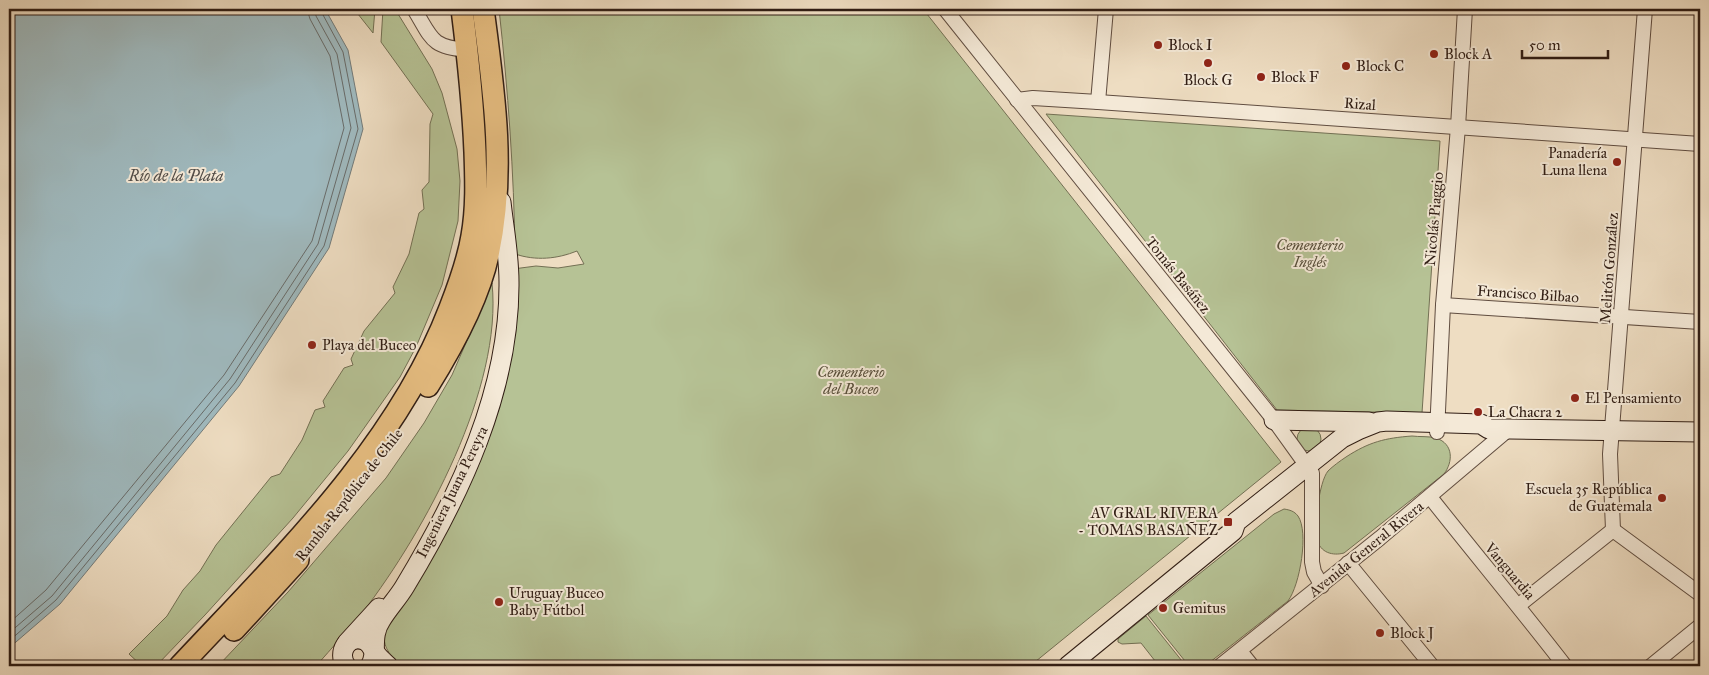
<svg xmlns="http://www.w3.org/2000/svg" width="1709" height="675" font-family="'IM FELL Great Primer',serif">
<rect width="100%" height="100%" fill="#eeddc2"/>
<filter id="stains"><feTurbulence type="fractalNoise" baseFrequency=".004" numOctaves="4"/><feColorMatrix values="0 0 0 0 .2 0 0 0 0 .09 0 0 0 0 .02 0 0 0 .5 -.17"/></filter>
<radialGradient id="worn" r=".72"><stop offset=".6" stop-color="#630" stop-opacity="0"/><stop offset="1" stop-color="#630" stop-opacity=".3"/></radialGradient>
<g fill="#b6c295" stroke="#737054">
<path d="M354,9H375L373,33Z"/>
<path d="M383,9H395L432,69L442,93L457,149L460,181L458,221L442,285L416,347L400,377L348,451L293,518L205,615L156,666H142L129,654L167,616L183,590L200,571L216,545L271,477L280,474L302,440L315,410L325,407L323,401L344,368L353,365L351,359L364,331L395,293L393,287L409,254L419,213L424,209L422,190L429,182L430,124L433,114L381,42Z"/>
<path d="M499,9H923L1281,462L1030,666H402C387,652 382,647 385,626L476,466L513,269L536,266L558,268L584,264L577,251C557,259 536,261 515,254C514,172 508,90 499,9Z"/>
<path d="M1046,114L1440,141L1422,413L1277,410Z"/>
<path d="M492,283C503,388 425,531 363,612C348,630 332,648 316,666H218L288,592L386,478L424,423L452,375Z"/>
<circle cx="1309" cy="439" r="12"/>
<path d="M1412,436C1419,437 1429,436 1436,438C1454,444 1453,462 1444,474L1344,553C1333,556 1320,553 1317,539C1314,526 1319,482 1328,471C1333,466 1340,461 1346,457C1369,442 1385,438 1412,436Z"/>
<path d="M1284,509C1290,510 1294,511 1298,516C1309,532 1300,585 1288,601L1205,666H1189L1148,615L1274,514Z"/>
<path d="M1146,616L1186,666H1159L1141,643L1122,644L1118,642V639Z"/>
</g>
<path fill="#9fb9be" stroke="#737b7a" d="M9,9H325L348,50L363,129L329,248L239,386L60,604L9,648Z"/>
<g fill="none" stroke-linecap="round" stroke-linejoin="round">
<g stroke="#686b69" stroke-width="1">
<path d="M9,623L46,590L224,375L312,241L344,128L330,56L310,19L307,9"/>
<path d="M9,633L52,596L230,379L318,244L351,128L337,54L316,16L315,9"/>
<path d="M9,641L56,600L235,383L324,246L358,129L343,52L322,13L321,9"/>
</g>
<defs>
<g id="street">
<path d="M414,9C432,38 430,47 467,50"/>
<path d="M945,9L1274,420L1312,473V562L1314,572L1322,586"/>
<path d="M1017,100L1033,98L1098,102L1700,144"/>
<path d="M1098,102L1106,9"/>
<path d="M1443,305L1700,322"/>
<path d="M1437,432L1443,305L1458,127L1465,9"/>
<path d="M1430,497C1475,554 1521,609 1565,666"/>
<path d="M1613,530L1610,454L1645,9"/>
<path d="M1613,530L1700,594"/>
<path d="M1348,563L1432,666"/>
<path d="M1519,605L1613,530"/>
<path d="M1240,651L1252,666"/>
<path d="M1220,666L1380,538L1509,429"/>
<path d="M1651,666L1700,626"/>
</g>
<g id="secondary">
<path d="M1274,420L1369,422"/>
<path d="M347,643L379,608"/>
<path d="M346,666C337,653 347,634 364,640C372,643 372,650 377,655C380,659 385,663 388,666"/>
<path d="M370,666C379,654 369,638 381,620C388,608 398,598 405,586C460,495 510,390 509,282C509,255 504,229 501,202"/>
<path d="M1068,666L1233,531L1236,522L1342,438L1358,430L1378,422L1387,421L1481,424L1489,429H1509L1700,432"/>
</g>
<g id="primary">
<path d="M428,386C451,349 479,297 488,255C506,173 494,91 483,9"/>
<path d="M234,630L298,560"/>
<path d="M180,666C280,559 397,447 450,308C459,285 468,260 472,236C477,208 476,180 475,152C473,104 468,57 462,9"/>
</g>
</defs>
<use href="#street" stroke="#604d40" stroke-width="16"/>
<use href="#secondary" stroke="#301d14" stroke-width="21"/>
<use href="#primary" stroke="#301d14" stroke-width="24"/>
<use href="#street" stroke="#f4e9d7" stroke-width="14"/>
<use href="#secondary" stroke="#f4e9d7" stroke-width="19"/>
<use href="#primary" stroke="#e7be81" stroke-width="21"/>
</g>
<g fill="#8f2418" stroke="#f4e9d7" stroke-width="2">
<circle cx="1158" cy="45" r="5"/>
<circle cx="1434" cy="54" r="5"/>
<circle cx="1208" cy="63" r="5"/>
<circle cx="1346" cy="66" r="5"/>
<circle cx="1261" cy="77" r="5"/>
<circle cx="1617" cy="162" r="5"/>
<circle cx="312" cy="345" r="5"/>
<circle cx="1575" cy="398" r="5"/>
<circle cx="1478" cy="412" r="5"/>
<circle cx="1662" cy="498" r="5"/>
<rect x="1223" y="517" width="10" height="10" rx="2.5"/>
<circle cx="499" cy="602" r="5"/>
<circle cx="1163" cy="608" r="5"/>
<circle cx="1380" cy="633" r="5"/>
</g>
<g text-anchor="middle" stroke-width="4" stroke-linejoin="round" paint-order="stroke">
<g font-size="15" fill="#301d14" stroke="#f4e9d7" text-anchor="start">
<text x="1168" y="50">Block I</text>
<text x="1444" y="59">Block A</text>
<text x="1356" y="71">Block C</text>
<text x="1271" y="82">Block F</text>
<text x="1208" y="85" text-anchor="middle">Block G</text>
<text x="1607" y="158" text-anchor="end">Panadería<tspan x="1607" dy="17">Luna llena</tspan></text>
<text x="322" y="350">Playa del Buceo</text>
<text x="1585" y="403">El Pensamiento</text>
<text x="1488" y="417">La Chacra 2</text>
<text x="1652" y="494" text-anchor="end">Escuela 35 República<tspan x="1652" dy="17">de Guatemala</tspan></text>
<text x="1218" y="518" text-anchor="end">AV GRAL RIVERA<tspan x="1218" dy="17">- TOMAS BASAÑEZ</tspan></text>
<text x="509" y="598">Uruguay Buceo<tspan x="509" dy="17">Baby Fútbol</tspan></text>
<text x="1173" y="613">Gemitus</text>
<text x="1390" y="638">Block J</text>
</g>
<g font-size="15" fill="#301d14" stroke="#f4e9d7">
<text transform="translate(1360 104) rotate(4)" y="5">Rizal</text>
<text transform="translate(1434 219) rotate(-85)" y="5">Nicolás Piaggio</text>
<text transform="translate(1609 268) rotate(-86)" y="5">Melitón González</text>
<text transform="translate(1178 275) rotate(51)" y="5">Tomás Basáñez</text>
<text transform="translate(1528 294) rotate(4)" y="5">Francisco Bilbao</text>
<text transform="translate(452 492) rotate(-64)" y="5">Ingeniera Juana Pereyra</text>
<text transform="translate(349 495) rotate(-52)" y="5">Rambla República de Chile</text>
<text transform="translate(1366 549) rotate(-39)" y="5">Avenida General Rivera</text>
<text transform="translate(1510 571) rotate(50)" y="5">Vanguardia</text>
</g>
<g font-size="15" font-style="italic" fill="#584f3b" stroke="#f4e9d7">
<text x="1310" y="250">Cementerio<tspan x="1310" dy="17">Inglés</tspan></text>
<text x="851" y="377">Cementerio<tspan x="851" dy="17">del Buceo</tspan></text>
</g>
<g font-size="16" font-style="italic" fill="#514c47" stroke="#f4e9d7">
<text x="176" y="181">Río de la Plata</text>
</g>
</g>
<rect width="1709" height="675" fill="none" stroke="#eeddc2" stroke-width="30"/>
<rect x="10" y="10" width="1689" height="655" fill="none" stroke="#301d14" stroke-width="2.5"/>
<rect x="15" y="15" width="1679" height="645" fill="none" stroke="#301d14"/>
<path d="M1522 50v8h86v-8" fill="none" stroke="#301d14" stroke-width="2.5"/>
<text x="1529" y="50" font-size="15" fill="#301d14" stroke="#f4e9d7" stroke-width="4" paint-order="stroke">50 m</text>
<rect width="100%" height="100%" filter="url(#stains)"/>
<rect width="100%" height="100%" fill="url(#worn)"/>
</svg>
